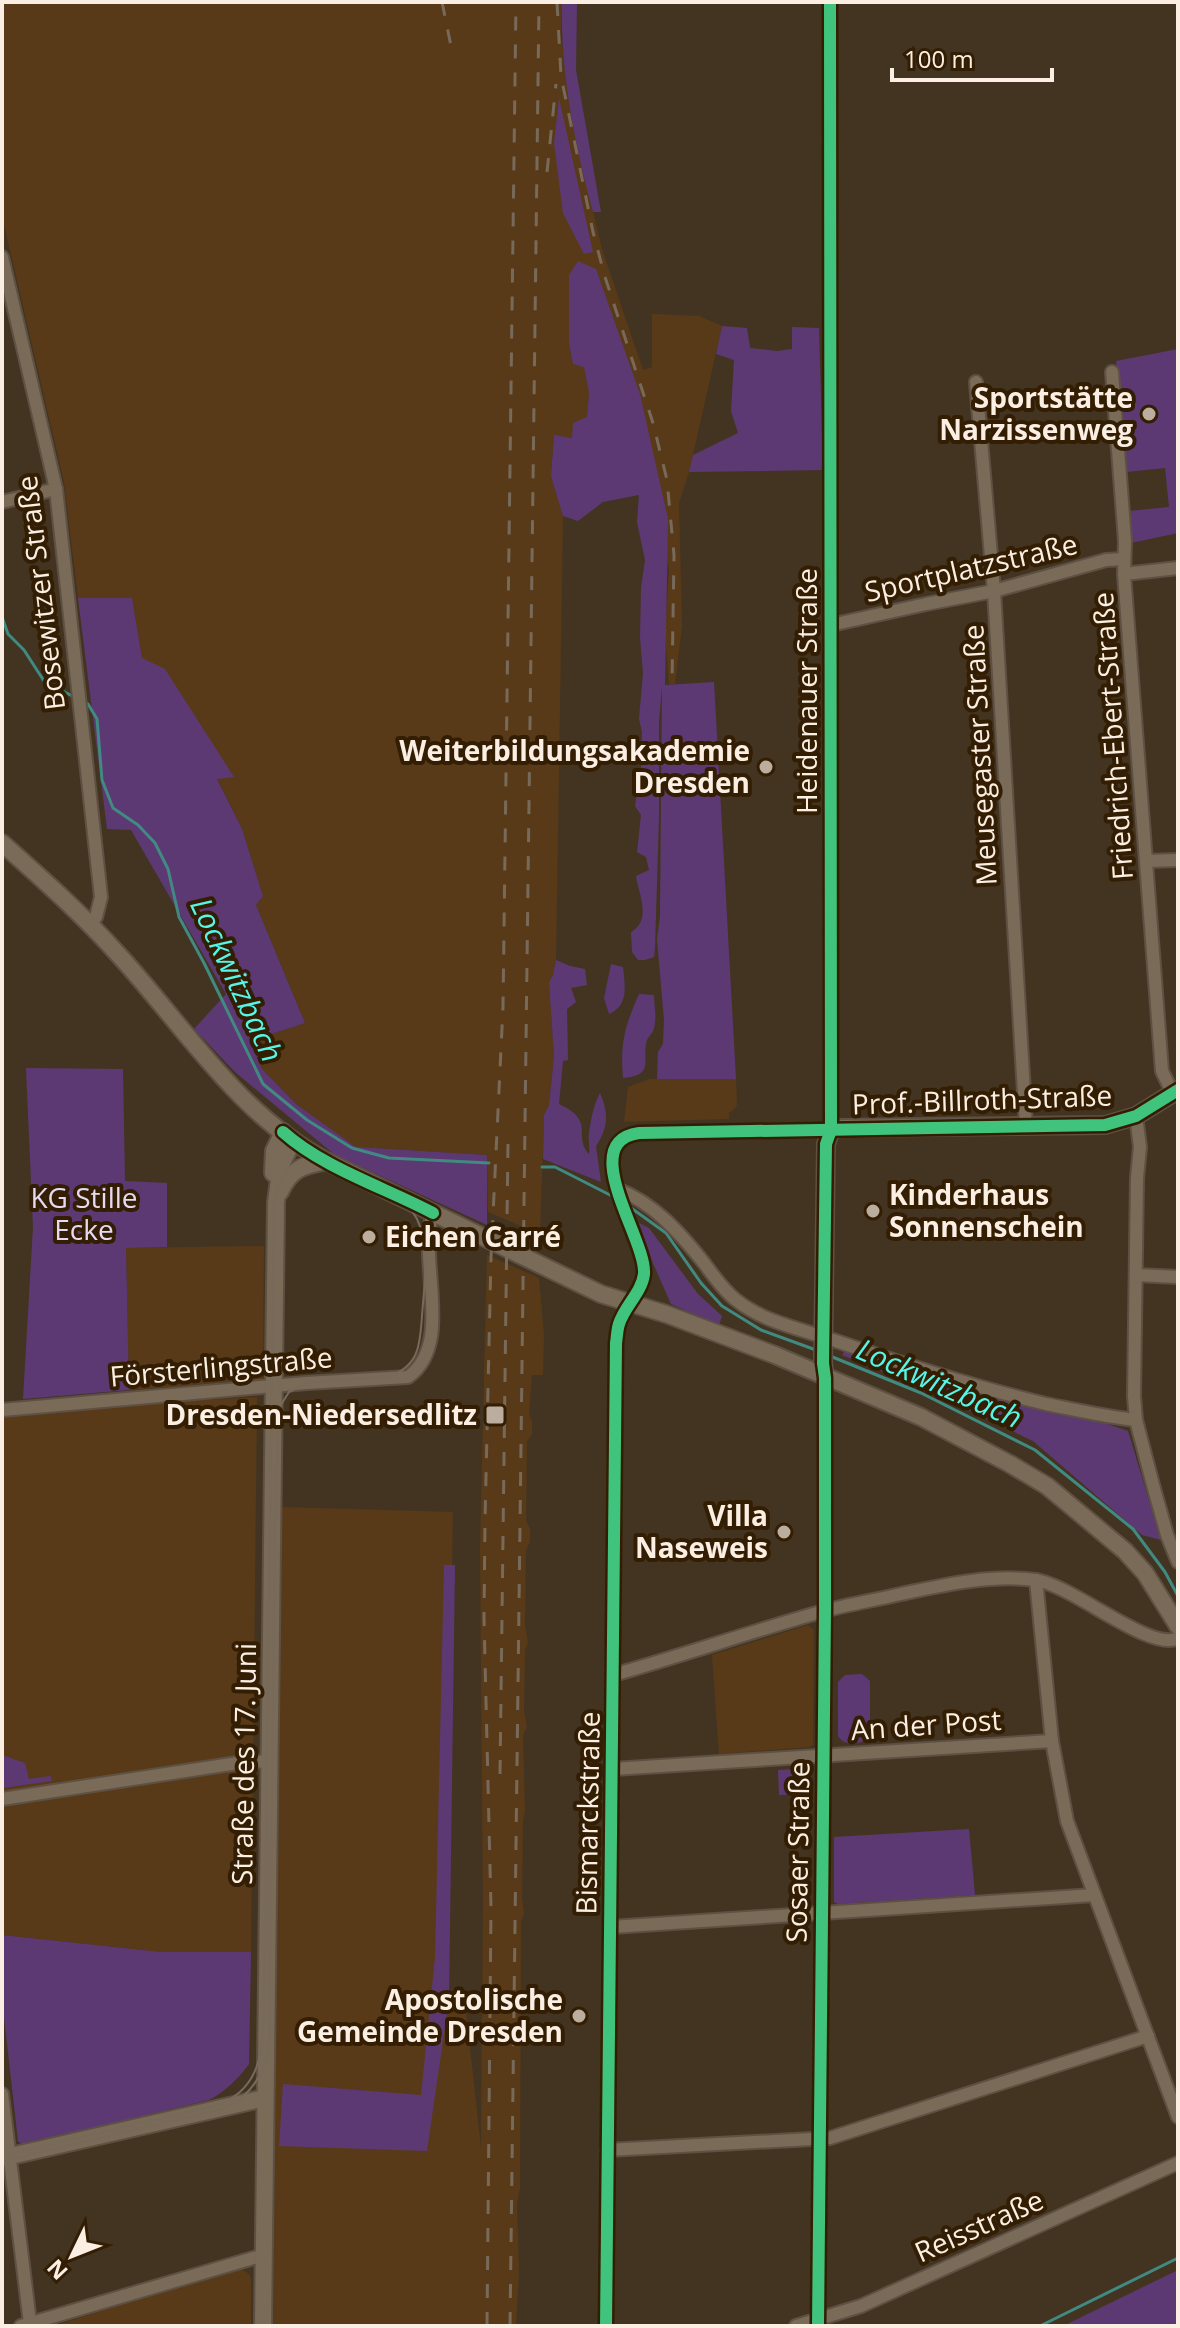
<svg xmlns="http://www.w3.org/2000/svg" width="1180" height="2328" font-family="'Open Sans',sans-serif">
<rect width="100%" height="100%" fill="#433422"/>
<g fill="#583a18">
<path d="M2,2H562L561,36L566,76L593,212L602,249L643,370L652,367V314L699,316L722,326L689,472L679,503L682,626L675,684H669L665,633L669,568L569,275V343L573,363L584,367L589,393L587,417L573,438L554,436L551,475L563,516L556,960L553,975L549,982L554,1056L549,1105L544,1115L540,1234L488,1212L487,1155L356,1147L296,1104L262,1069L250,1041L305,1023L256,905L263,896L242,829L217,778L233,776L142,658L132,598H78L64,482L2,216Z"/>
<path d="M650,1079H736L737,1105L732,1111L729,1112V1119L624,1122L628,1087Z"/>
<path d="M264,1246L263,1379L129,1390L126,1248Z"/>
<path d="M487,1255L539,1278L544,1335L543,1375H532L529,1415L532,1421V1434L527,1441L526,1521L530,1529V1542L526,1550L525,1626L528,1643L525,1650L524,1711L527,1727L523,1735L525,1811L523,1820L522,1897L524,1914L521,1922L520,2189L517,2203L519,2271L516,2326H273L282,1507L453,1512L444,2001L465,2003L481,2147L483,1904L480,1547Z"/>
<path d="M257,1397L251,1952H161L2,1935V1412Z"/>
<path d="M808,1625L814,1630L813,1744L810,1747L719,1754L712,1655Z"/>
<path d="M238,2267L249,2274L251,2279V2326H54Z"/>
</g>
<g fill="#5d3973">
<path d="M562,2H577L576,70L601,212H593C575,145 560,72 562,2Z"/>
<path d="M559,98L593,252L584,254L563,213L554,143Z"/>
<path d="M578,261L596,269L640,394L668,519L665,685L714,682L736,1079H657L658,1052L663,1044L664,1020L657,939L660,916L662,686L659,721V816L655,948L654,957L645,960H638L632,952L631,932C652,920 639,895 636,876L649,870L646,857L637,852L641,815L635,806L641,768L642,732L639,719L643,673L640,638L641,588L645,560L637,522L639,495L603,502L578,521L563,516L551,476L554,435L572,438L573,423L587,417L589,393L584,367L573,364L569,343V275Z"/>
<path d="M722,326L747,328L750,348L777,351L792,349V327L819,328L823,470L689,472L693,455L738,433L731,411L734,360L716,354Z"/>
<path d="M1178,349V533L1131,543L1129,511L1169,507L1165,468L1126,472L1116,361Z"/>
<path d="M78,598H132L142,658L165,669L234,777L217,779L242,829L263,896L256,905L305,1023L250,1041L262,1069L296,1104L356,1147L487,1155V1225L335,1155L235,1072L194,1029L226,994L131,830L107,829Z"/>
<path d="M556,960L570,966L585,969L587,985L571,988L576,1002L567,1009L568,1060L563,1061L559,1104C597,1122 572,1135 589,1154C590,1147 588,1140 589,1133C591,1120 593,1106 600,1093C609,1113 608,1128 596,1146L601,1182L543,1159L544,1115L549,1105L554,1056L549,982L553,975Z"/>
<path d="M611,964L623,967C625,987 629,1005 609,1014L604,998Z"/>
<path d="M639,994L654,995C654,1005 657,1019 654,1028C653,1033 649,1036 647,1040C641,1060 656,1075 623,1078C620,1042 625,1026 639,994Z"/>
<path d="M26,1068L123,1069L125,1181L167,1183V1247L126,1248L129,1390L23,1399L33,1227Z"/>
<path d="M639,1223L649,1228L698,1294L722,1316L719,1326L671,1304L653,1263Z"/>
<path d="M846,1349L945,1383L1096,1420L1128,1431L1161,1540L1142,1535L1033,1441L926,1390L842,1355Z"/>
<path d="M444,1565H455L449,1999L427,2151L279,2146L283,2084L421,2095L435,1957Z"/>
<path d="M862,1674L870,1681V1734C864,1746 844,1747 838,1736V1682L845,1675Z"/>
<path d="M2,1755L25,1763L29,1779L51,1776L52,1781L2,1788Z"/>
<path d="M811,1768V1794L779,1795L778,1770Z"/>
<path d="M969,1829L975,1895L838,1904L834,1902V1837Z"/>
<path d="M2,1935L161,1952H251L249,2064C238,2079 226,2091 209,2100L23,2145L18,2141L2,1999Z"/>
<path d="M1178,2270V2326H1063Z"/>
</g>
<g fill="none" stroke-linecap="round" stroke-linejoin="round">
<g stroke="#408a82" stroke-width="3">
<path d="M2,617L8,634L24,650L44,681L76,698"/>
<path d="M83,701L88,704L97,719L102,780L113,808L138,825L155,843L168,869L179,917L204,963L263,1084L307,1120L352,1148L389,1158L489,1163"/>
<path d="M542,1167H555L614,1197"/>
<path d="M627,1205L666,1233L701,1283L722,1306L761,1330L816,1350"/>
<path d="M830,1356L921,1393L1035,1450L1133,1529L1165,1572L1178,1596"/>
<path d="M1040,2326L1178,2258"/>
</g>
<defs>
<g id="minor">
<path d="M2,257L56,489L101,897L96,917L90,924"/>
<path d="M1112,372L1125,541L1124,574L1162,1071L1173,1094"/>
<path d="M976,382L994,591L1026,1126"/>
<path d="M2,502L56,489"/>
<path d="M1124,574L1178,568"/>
<path d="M831,625L926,604L994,591L1106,560L1124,559"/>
<path d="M1147,861L1178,860"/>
<path d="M1136,1116L1140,1147L1137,1178L1134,1396L1136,1420L1153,1485L1167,1535L1178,1562"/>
<path d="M617,1189C654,1203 680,1233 704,1263C713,1275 723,1290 736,1300C765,1323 802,1329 836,1341C906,1365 974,1387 1046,1404C1076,1410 1105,1417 1136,1420"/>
<path d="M1137,1275L1178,1277"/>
<path d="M2,1410L306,1383L408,1377C455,1343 417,1261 433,1213"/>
<path d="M1036,1580L1052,1741L1067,1821L1178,2117"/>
<path d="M613,1675C684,1655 753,1631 824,1611C849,1604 876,1600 901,1594C943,1585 992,1574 1035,1580C1071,1584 1151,1653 1178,1638"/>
<path d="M613,1769L1052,1741"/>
<path d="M2,1799L251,1761L270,1762"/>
<path d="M611,1927L1094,1895"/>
<path d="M2,2094L30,2323"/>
<path d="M607,2150L830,2138L1148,2036"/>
<path d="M21,2326L264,2255"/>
<path d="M606,2326L616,1343C617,1337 617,1330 619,1324C624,1307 642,1292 644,1274C647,1240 575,1142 639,1133L831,1130L830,2"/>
<path d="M796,2326L861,2306L1178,2163"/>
<path d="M818,2326L825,1611V1378"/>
</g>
<g id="tertiary">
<path d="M2,843C41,878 81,913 116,952C183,1024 236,1113 326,1161L601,1294L666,1314L775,1355L921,1417L1010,1464L1047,1486L1125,1551L1145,1573L1178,1626"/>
<path d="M273,1173L274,1151L283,1132"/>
<path d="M280,1192C291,1168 302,1166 326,1161"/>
<path d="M825,1378L823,1363L826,1144L831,1130L841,1128L1105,1125L1136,1116L1178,1090"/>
<path d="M2,2158L265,2098"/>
<path d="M263,2326L276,1202L281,1165L293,1141"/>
</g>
</defs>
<use href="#minor" stroke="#5e5143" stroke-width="16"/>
<use href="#tertiary" stroke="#5e5143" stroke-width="20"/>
<use href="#minor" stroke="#7a6a58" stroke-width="12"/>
<use href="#tertiary" stroke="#7a6a58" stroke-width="16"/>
<path stroke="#776a5a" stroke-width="2" d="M2,2156L221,2104C266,2084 262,2042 264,2000L274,1202C277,1180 294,1151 321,1158C333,1160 344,1168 355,1173C381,1184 403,1193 417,1219C431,1248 424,1285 422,1316C420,1343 420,1365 390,1376L306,1383L289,1392L279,1408L275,1516L269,2043C265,2074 251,2097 223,2109L2,2161"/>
<g stroke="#776a5a" stroke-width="3" stroke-dasharray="14 14" stroke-linecap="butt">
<path d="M442,2L451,46"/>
<path d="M557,2L561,76L593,232L605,277L653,423L667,480L674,555L672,683"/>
<path d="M547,172L556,84"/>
<path d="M500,1774L508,1142"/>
<path d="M487,2326L491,1908L484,1618L485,1521L491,1257L503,1007L516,2"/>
<path d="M510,2326L539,2"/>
</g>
<defs>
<g id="cycleway">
<path d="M283,1132C323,1168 386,1188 433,1213"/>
<path d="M606,2326L616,1343C617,1337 617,1330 619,1324C624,1307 642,1292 644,1274C647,1240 575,1142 639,1133L1105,1125L1136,1116L1178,1090"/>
<path d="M818,2326L825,1611V1378L823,1363L826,1144L831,1130L830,2"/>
</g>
</defs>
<use href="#cycleway" stroke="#331d03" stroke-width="17"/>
<use href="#cycleway" stroke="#40c37c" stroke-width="12"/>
</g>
<g fill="#bbae9f" stroke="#331d03" stroke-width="3">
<circle cx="1149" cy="414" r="8"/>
<circle cx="766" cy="767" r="8"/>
<circle cx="873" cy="1211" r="8"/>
<circle cx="369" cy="1237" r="8"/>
<rect x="485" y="1405" width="20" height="20" rx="4"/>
<circle cx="784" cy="1532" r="8"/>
<circle cx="579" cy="2016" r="8"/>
</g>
<g text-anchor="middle" stroke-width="8" stroke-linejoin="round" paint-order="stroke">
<g font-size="28" font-weight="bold" fill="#fbefe3" stroke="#331d03" text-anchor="end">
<text x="1133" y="408">Sportstätte<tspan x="1133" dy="32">Narzissenweg</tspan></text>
<text x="750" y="761">Weiterbildungsakademie<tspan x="750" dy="32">Dresden</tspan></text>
<text x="889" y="1205" text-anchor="start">Kinderhaus<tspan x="889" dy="32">Sonnenschein</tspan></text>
<text x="385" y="1247" text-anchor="start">Eichen Carré</text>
<text x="477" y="1425">Dresden-Niedersedlitz</text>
<text x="768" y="1526">Villa<tspan x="768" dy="32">Naseweis</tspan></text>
<text x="563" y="2010">Apostolische<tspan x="563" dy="32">Gemeinde Dresden</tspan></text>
</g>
<g font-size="28" fill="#fbefe3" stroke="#331d03">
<text transform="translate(971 568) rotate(-13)" y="10">Sportplatzstraße</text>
<text transform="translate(41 593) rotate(-97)" y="10">Bosewitzer Straße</text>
<text transform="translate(807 691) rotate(-90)" y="10">Heidenauer Straße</text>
<text transform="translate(1113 736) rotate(-94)" y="10">Friedrich-Ebert-Straße</text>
<text transform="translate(980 755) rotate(-93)" y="10">Meusegaster Straße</text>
<text transform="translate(982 1100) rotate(-2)" y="10">Prof.-Billroth-Straße</text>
<text transform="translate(221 1367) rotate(-5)" y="10">Försterlingstraße</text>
<text transform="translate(926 1725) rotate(-4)" y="10">An der Post</text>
<text transform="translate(244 1764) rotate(-89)" y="10">Straße des 17. Juni</text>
<text transform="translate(588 1813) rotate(-89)" y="10">Bismarckstraße</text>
<text transform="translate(798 1852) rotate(-89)" y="10">Sosaer Straße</text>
<text transform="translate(979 2226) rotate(-24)" y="10">Reisstraße</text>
</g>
<g font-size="28" fill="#e5daf1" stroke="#331d03">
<text x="84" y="1208">KG Stille<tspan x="84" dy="32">Ecke</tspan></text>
</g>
<g font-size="30" font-style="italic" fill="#55f5e8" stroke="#331d03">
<text transform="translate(236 980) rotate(65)" y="10">Lockwitzbach</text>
<text transform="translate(939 1384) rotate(24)" y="10">Lockwitzbach</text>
</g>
</g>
<rect width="1180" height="2328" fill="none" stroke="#fbefe3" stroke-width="8"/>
<g transform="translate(72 2256) rotate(227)" stroke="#331d03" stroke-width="6" paint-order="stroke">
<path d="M0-6L14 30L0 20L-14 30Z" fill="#fbefe3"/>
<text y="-12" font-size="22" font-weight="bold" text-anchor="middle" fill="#fbefe3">N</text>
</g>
<path d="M892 68v12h160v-12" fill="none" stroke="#fbefe3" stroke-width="4"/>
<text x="904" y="68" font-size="24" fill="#fbefe3" stroke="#331d03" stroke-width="6" paint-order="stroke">100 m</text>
</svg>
